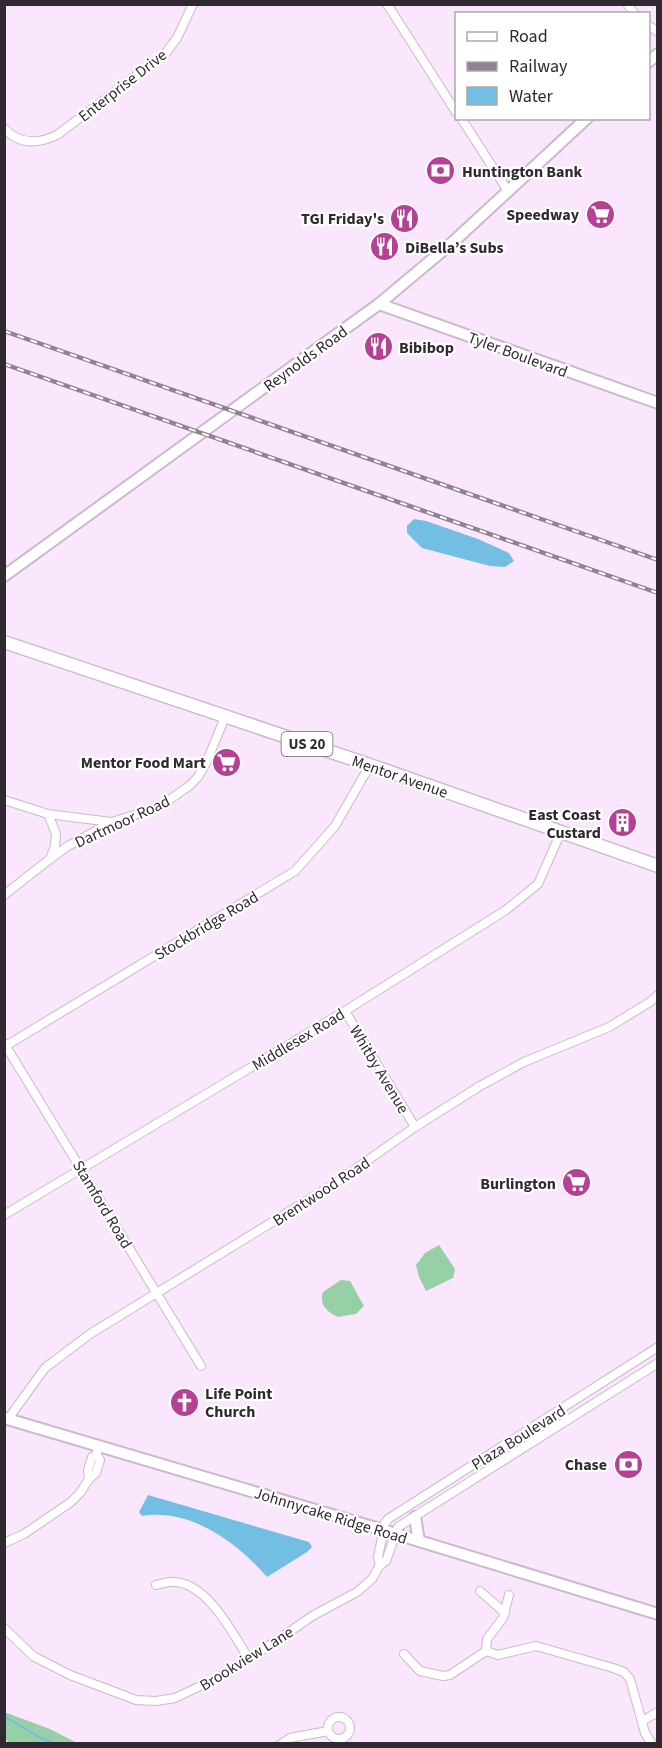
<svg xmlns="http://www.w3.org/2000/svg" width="662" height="1748" font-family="'Source Sans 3',sans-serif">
<rect width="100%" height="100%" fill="#fae6fd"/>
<g fill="#97cfa6">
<path d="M439,1245L455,1269L453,1278L426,1291L419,1277L416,1265L425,1253Z"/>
<path d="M341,1280L350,1281L364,1306L356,1314L338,1317C327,1312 319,1305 323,1292Z"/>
<path d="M4,1712L50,1729L77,1743L15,1744L7,1741L5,1736Z"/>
</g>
<g fill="#73bfe4">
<path d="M414,519L426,521L478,539L509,553L514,561L505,567L490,566L422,548L407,533V526Z"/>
<path d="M148,1495L309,1542L312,1547L307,1552L267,1577C237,1542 190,1508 142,1516L139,1512Z"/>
</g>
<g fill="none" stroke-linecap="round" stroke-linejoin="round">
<path stroke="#73bfe4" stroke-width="2" d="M4,1716L39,1737L55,1744"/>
<defs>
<g id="street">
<path d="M387,4L456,112"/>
<path d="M627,4L635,14"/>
<path d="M648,25L658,32"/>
<path d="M461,118L508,191"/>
<path d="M4,128C19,145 38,144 57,135L165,54L177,38L193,4"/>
<path d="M4,800L48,814L111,822"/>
<path d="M50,859L68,846L112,822L159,807L189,786L198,777L207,761L225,717"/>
<path d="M4,895L50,859L55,846L56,834L48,814"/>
<path d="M345,1011L415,1127"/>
<path d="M4,1043L201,1366"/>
<path d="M4,1047L295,871L335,826L370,765"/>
<path d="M4,1215L345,1011L506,910L538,884L561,832"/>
<path d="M8,1419L45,1368L90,1334L334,1184L415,1127L480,1086L524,1062L609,1027L650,1002L658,995"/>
<path d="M89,1479L88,1470L92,1457L97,1455"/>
<path d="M4,1543L24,1534L71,1502L80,1493L89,1479L96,1473L100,1460L97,1455V1445"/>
<path d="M380,1565L378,1557L385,1523L388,1519L658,1347"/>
<path d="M156,1585C162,1584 168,1581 175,1582C208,1584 233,1634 249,1659"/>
<path d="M480,1591L505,1613"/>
<path d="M4,1628L33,1656L70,1675L136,1700L156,1701L175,1698L217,1678L249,1659L314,1615L357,1592L372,1579L380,1565L386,1561L398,1527L658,1363"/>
<path d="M486,1651L487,1639L503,1618L509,1595"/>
<path d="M404,1654L420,1671L443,1676L450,1675L486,1651L498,1655L536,1646L613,1668L624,1672L630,1679L645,1733L652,1744"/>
<circle cx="339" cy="1728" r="11"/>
<path d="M642,1721L658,1712"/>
<path d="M281,1744L290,1738L328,1731"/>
</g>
<g id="secondary">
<path d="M648,62L658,54"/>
<path d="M379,304L658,403"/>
<path d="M4,576L379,304L453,242L587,118"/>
<path d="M4,1418L383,1530L658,1614"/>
<path d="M415,1517L419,1541"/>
</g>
<path id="primary" d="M4,642L370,765L658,866"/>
</defs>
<use href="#street" stroke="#ccb8cf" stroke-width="10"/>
<use href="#secondary" stroke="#ccb8cf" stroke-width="14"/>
<use href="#primary" stroke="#ccb8cf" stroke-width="15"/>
<use href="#street" stroke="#fff" stroke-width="8"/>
<use href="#secondary" stroke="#fff" stroke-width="10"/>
<use href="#primary" stroke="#fff" stroke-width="12"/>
<defs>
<g id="rail">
<path d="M4,331L658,560"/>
<path d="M4,364L658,593"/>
</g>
</defs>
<use href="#rail" stroke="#908291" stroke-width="4.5"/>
<use href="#rail" stroke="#fff" stroke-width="2" stroke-dasharray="7" stroke-linecap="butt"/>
</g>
<defs>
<symbol id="bank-disc" viewBox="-11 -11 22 22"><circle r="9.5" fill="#b64096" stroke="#fff"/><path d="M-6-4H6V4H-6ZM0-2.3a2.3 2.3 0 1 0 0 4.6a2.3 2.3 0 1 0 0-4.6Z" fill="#fff"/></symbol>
<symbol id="supermarket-disc" viewBox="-11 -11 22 22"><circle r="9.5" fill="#b64096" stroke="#fff"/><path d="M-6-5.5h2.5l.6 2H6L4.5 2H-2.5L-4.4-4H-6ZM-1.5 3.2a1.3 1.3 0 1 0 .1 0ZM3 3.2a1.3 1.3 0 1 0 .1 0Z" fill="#fff"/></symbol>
<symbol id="restaurant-disc" viewBox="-11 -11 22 22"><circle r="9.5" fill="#b64096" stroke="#fff"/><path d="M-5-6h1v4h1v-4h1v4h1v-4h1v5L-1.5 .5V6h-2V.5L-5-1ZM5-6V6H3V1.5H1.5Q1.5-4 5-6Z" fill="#fff"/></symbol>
<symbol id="building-disc" viewBox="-11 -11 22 22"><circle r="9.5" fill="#b64096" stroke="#fff"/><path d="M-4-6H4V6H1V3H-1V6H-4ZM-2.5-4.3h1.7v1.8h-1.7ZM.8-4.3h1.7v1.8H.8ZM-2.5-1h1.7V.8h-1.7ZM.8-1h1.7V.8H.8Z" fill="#fff"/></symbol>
<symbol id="church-disc" viewBox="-11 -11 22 22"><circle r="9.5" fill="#b64096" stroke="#fff"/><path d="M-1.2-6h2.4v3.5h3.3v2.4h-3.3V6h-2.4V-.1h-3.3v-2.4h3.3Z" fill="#fff"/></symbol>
</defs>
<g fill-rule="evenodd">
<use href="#bank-disc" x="424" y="154" width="33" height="33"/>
<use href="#supermarket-disc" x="584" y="198" width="33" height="33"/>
<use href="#restaurant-disc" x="388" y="202" width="33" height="33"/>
<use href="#restaurant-disc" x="368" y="230" width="33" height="33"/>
<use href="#restaurant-disc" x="362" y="330" width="33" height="33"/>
<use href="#supermarket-disc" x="210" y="746" width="33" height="33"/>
<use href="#building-disc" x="606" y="806" width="33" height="33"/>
<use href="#supermarket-disc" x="560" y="1166" width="33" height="33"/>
<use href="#church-disc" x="168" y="1386" width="33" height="33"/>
<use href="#bank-disc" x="612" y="1448" width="33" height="33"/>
</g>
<g text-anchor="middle" stroke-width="4.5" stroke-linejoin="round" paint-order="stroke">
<rect fill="#fff" stroke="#6e696f" stroke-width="1.5" x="281.5" y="732" width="51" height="24" rx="4.5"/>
<g font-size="15" font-weight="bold" fill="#302931">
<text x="307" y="749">US 20</text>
</g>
<g font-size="16" fill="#302931" stroke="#fff">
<text transform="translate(122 85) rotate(-38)" y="6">Enterprise Drive</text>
<text transform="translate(518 354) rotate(20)" y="6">Tyler Boulevard</text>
<text transform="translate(305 358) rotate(-36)" y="6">Reynolds Road</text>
<text transform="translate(400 776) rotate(19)" y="6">Mentor Avenue</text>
<text transform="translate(122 821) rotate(-25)" y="6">Dartmoor Road</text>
<text transform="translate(206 925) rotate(-31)" y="6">Stockbridge Road</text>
<text transform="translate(298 1039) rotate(-31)" y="6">Middlesex Road</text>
<text transform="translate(380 1069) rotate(59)" y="6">Whitby Avenue</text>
<text transform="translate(321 1191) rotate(-33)" y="6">Brentwood Road</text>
<text transform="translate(103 1204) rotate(59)" y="6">Stamford Road</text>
<text transform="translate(518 1437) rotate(-32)" y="6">Plaza Boulevard</text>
<text transform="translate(331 1515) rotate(17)" y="6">Johnnycake Ridge Road</text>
<text transform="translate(246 1658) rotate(-32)" y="6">Brookview Lane</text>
</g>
<g font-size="16" font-weight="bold" fill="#302931" stroke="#fff" text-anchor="end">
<text x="462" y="177" text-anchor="start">Huntington Bank</text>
<text x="579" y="220">Speedway</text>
<text x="384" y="224">TGI Friday's</text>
<text x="405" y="253" text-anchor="start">DiBella’s Subs</text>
<text x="399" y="353" text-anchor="start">Bibibop</text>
<text x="206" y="768">Mentor Food Mart</text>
<text x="601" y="820">East Coast<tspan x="601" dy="18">Custard</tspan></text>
<text x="556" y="1189">Burlington</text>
<text x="205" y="1399" text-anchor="start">Life Point<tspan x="205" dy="18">Church</tspan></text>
<text x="607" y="1470">Chase</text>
</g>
</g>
<rect width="662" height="1748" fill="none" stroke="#302931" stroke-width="12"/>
<rect x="455" y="12" width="195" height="108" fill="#ffffff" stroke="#aca9ad" stroke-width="1.5"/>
<rect x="467" y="32" width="30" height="9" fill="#ffffff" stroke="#aca9ad" stroke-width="1.5"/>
<text x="509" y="42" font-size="18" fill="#302931">Road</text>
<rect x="467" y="62" width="30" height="9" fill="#908291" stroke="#aca9ad" stroke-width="1.5"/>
<text x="509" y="72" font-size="18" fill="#302931">Railway</text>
<rect x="467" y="87" width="30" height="18" fill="#73bfe4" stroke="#aca9ad" stroke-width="1.5"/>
<text x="509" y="102" font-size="18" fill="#302931">Water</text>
</svg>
